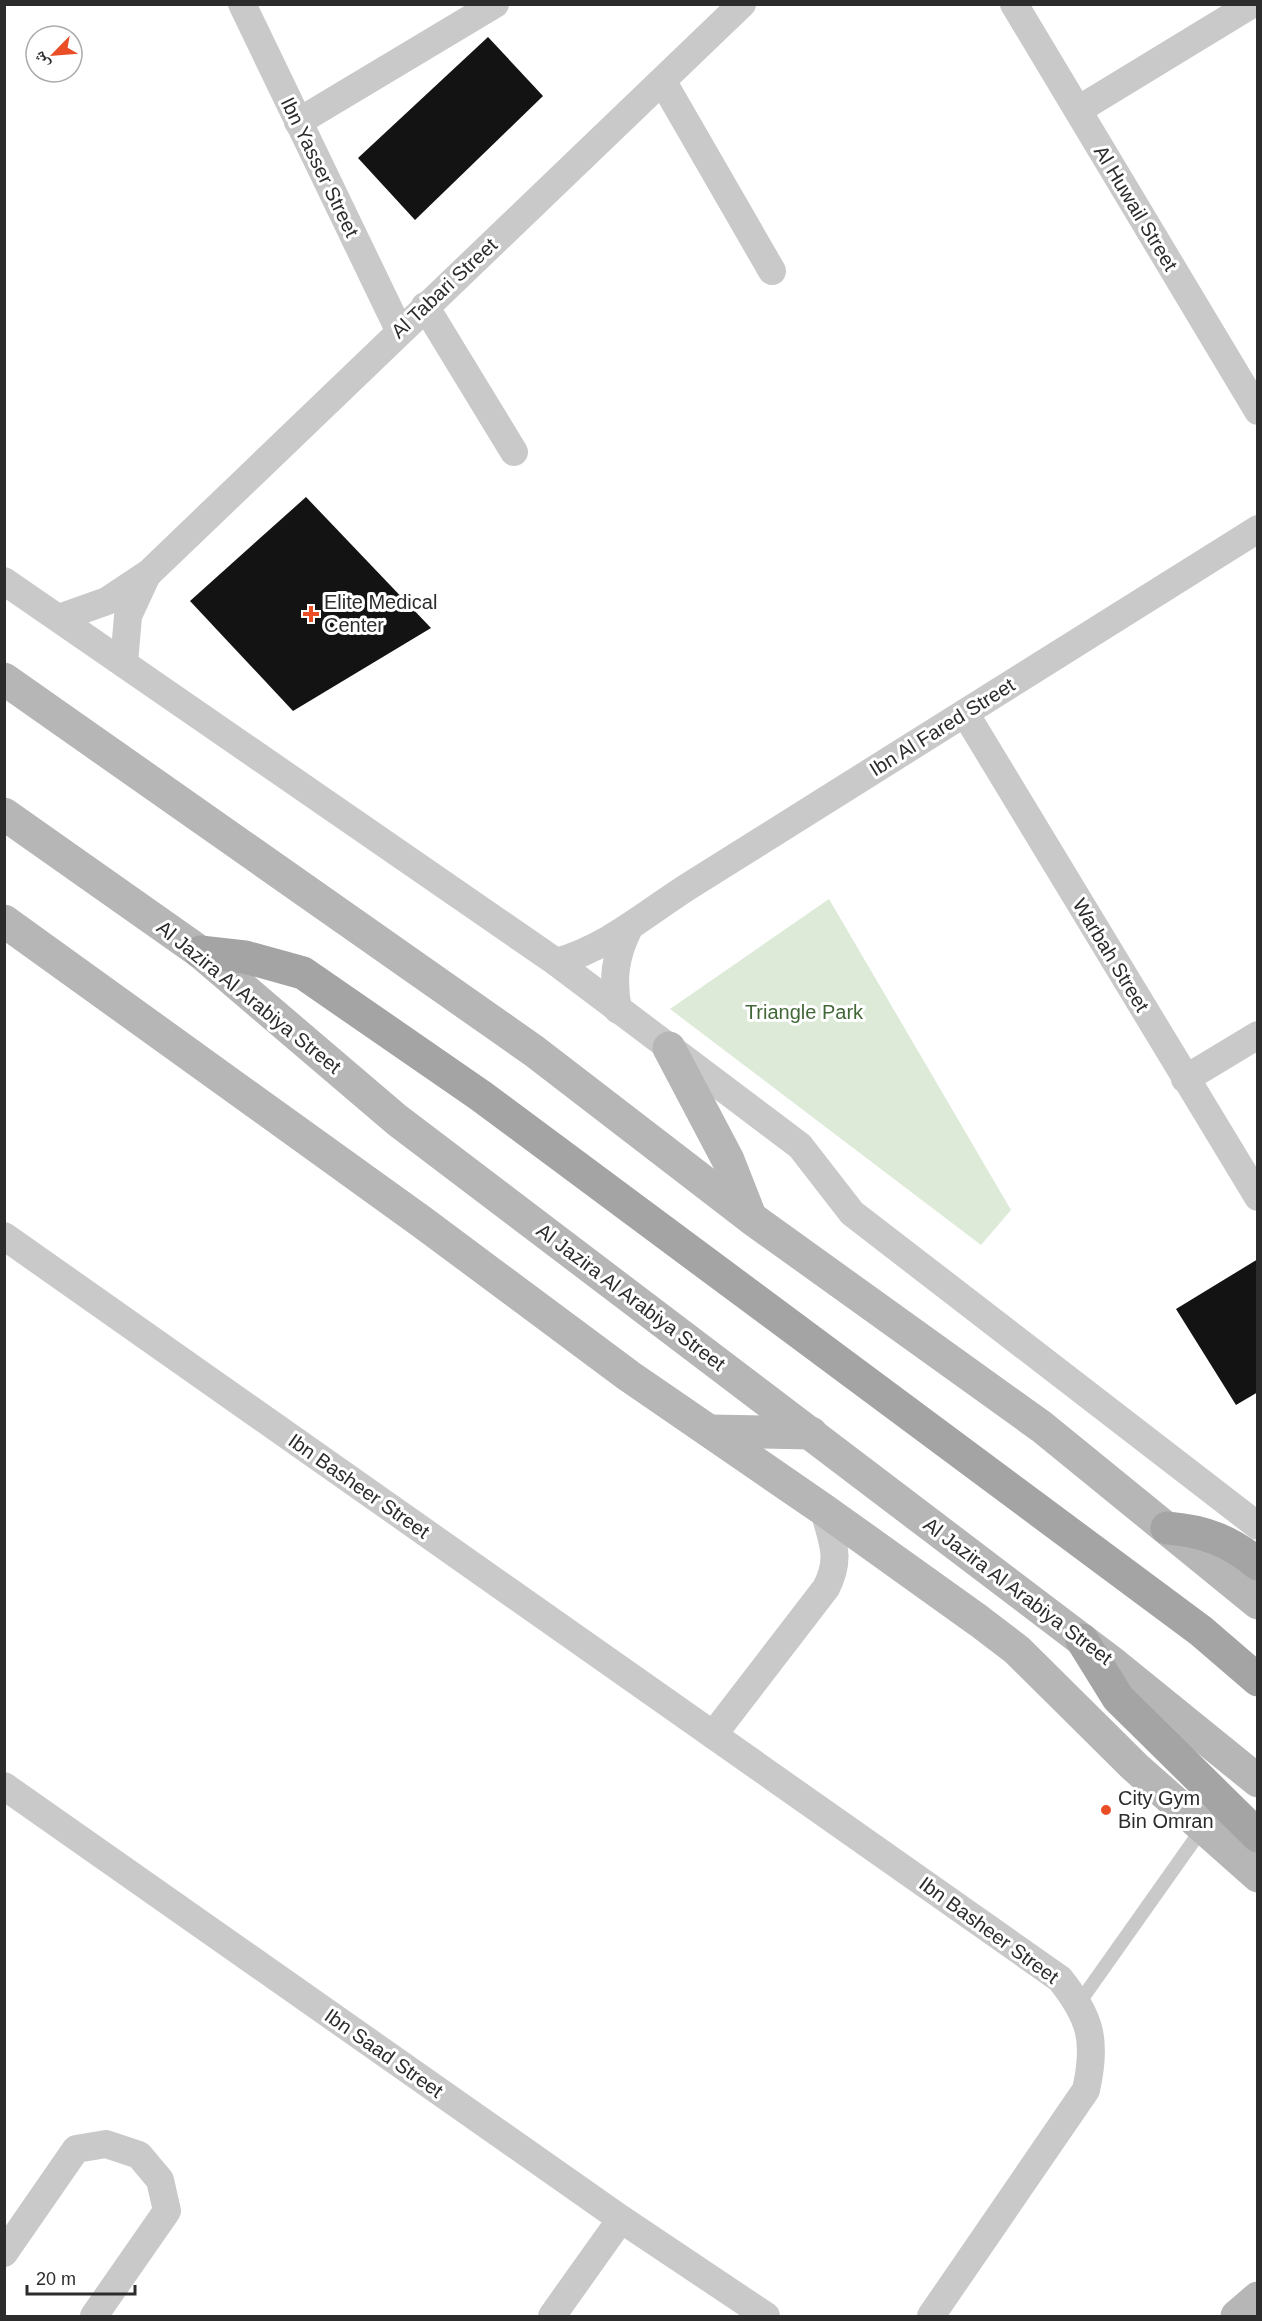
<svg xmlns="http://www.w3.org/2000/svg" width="1262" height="2321" font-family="Arial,'Noto Naskh Arabic',sans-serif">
<rect width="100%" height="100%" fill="#fff"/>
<path fill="#ddead8" d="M829,899L1011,1210L981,1245L670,1009Z"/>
<g fill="#131313">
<path d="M488,37L543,96L415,220L358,158Z"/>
<path d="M306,497L431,628L293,711L190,601Z"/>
<path d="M1258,1259V1392L1236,1405L1176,1309Z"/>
</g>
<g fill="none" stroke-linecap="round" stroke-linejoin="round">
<path stroke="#c9c9c9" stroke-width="14" d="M1079,2003L1202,1829"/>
<g stroke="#c9c9c9" stroke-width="28">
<path d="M242,4L399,330"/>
<path d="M1014,4L1258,411"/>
<path d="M663,82L772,271"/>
<path d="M1078,110L1252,4"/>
<path d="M298,122L495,4"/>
<path d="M425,306L514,452"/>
<path d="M4,581L556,962L800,1146L852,1213L1258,1526"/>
<path d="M59,618L107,601L149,573L742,4"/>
<path d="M124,663L128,616L146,577"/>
<path d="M965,713L1258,1197"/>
<path d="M556,962C607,948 645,914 689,886L1258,529"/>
<path d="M618,1010C612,979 615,956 629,928"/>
<path d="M1185,1079L1258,1035"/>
<path d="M4,1236L1060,1979C1091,2018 1097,2041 1086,2090L931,2316"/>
<path d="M713,1735L826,1588C842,1557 832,1542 824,1510"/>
<path d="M4,1786L621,2219L766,2316"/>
<path d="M4,2253L76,2149L106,2144L139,2155L160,2180L167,2211L94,2316"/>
<path d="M552,2316L621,2219"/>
</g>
<g stroke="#b6b6b6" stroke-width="33">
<path d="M4,679L534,1051L751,1218L1042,1427L1258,1603"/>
<path d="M4,814L200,952L397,1120L1115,1665L1258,1781"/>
<path d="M4,921L422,1222L629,1376L824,1510L979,1621L1017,1650L1135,1767L1258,1876"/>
<path d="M669,1048L728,1160L750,1216"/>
<path d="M710,1431L811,1433"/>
<path d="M1237,2316L1258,2298"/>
</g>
<g stroke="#a4a4a4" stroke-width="33">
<path d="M200,952L245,957L303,973L481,1096L1201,1631L1258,1680"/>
<path d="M1167,1528C1203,1531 1229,1540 1258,1564"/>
<path d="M1082,1640L1118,1698L1258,1836"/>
</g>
</g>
<g fill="#ea4e27" stroke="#fff" stroke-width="2">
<path d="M308 605h6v6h6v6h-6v6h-6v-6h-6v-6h6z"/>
<circle cx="1106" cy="1810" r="6"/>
</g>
<g text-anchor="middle" stroke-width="6" stroke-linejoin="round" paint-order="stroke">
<g font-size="20" fill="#2c2c2c" stroke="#fff">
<text transform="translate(320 167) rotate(64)" y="7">Ibn Yasser Street</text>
<text transform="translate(1136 208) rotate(59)" y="7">Al Huwail Street</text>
<text transform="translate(444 288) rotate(-43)" y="7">Al Tabari Street</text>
<text transform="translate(942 727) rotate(-32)" y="7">Ibn Al Fared Street</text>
<text transform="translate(1111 955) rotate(59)" y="7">Warbah Street</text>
<text transform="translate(249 997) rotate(39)" y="7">Al Jazira Al Arabiya Street</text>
<text transform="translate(631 1297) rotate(37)" y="7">Al Jazira Al Arabiya Street</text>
<text transform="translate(359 1486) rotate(35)" y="7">Ibn Basheer Street</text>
<text transform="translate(1018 1591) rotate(37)" y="7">Al Jazira Al Arabiya Street</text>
<text transform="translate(989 1930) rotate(36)" y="7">Ibn Basheer Street</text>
<text transform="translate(384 2053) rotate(35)" y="7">Ibn Saad Street</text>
</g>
<g font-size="20" fill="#2c2c2c" stroke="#fff" text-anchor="start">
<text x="324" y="609">Elite Medical<tspan x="324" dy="23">Center</tspan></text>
<text x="1118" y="1805">City Gym<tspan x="1118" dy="23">Bin Omran</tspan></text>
</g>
<g font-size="20" fill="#426838" stroke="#fff">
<text x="804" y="1019">Triangle Park</text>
</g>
</g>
<rect width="1262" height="2321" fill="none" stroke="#2c2c2c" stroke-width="12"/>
<g transform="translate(54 54) rotate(245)"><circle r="28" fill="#ffffff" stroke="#ababab" stroke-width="1.5"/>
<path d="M0-4.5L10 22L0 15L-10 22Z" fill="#ea4e27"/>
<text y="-9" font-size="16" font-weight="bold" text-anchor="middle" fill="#2c2c2c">ش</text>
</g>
<path d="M27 2285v9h108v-9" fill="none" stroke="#2c2c2c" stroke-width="3"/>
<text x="36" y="2285" font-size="18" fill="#2c2c2c" stroke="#ffffff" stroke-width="4.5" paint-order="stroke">20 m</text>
</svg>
